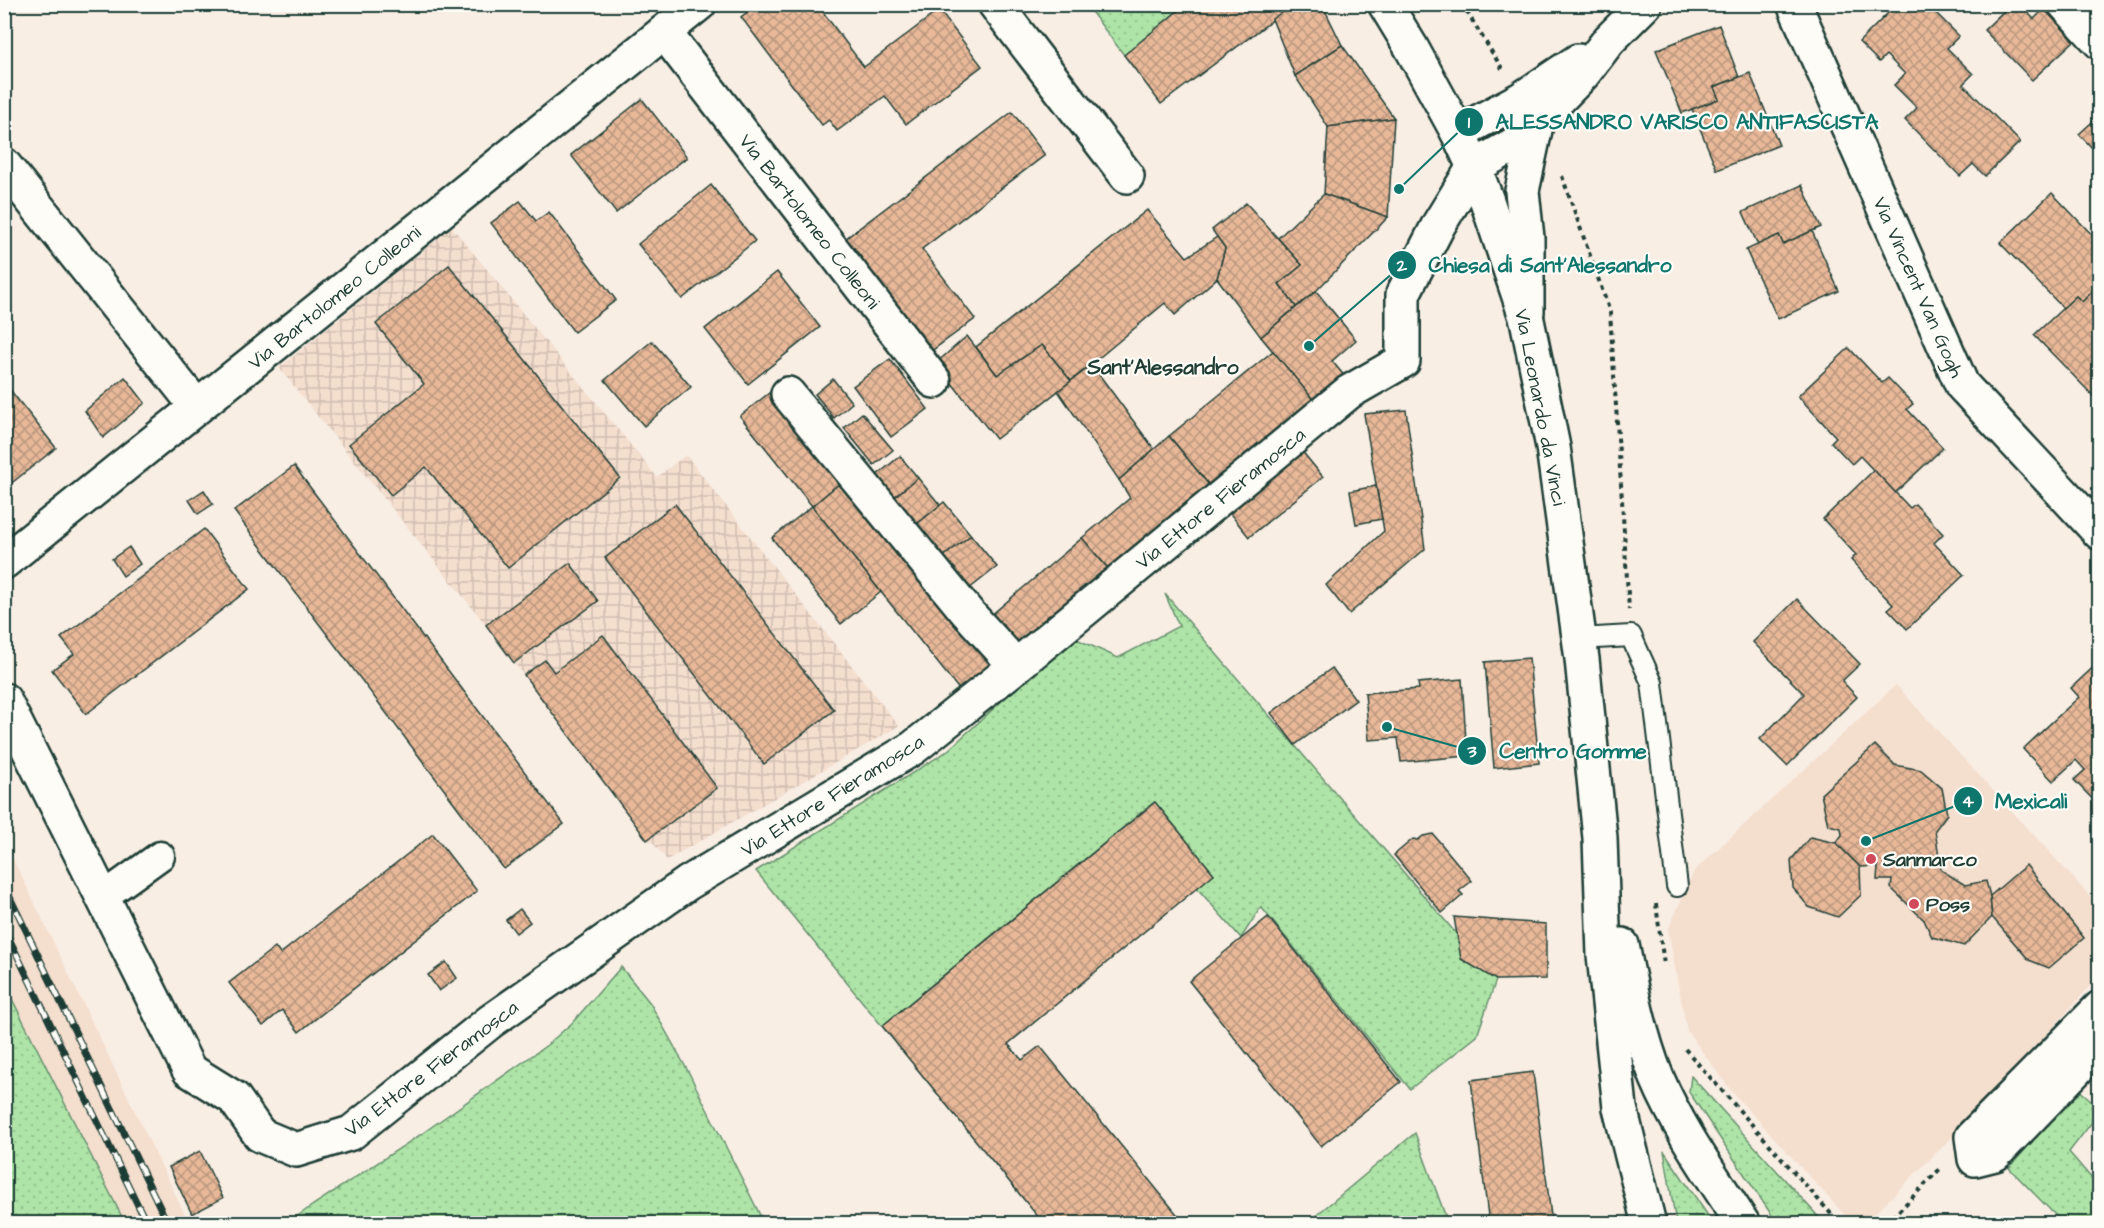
<svg xmlns="http://www.w3.org/2000/svg" width="2104" height="1228" font-family="'Architects Daughter',sans-serif">
<defs>
<pattern id="industrial-grid" width="8" height="8" patternUnits="userSpaceOnUse" patternTransform="scale(1.5)"><rect width="8" height="8" fill="#f4dece"/><path d="M0 4h8M4 0v8" fill="none" stroke="#d1bfb2"/></pattern>
<pattern id="grass-dots" width="8" height="8" patternUnits="userSpaceOnUse" patternTransform="scale(1.5)"><rect width="8" height="8" fill="#aee4a7"/><path d="M2 2h.1M6 6h.1" fill="none" stroke="#95c490" stroke-width="1.8" stroke-linecap="round"/></pattern>
<pattern id="building-cross-hatch" width="8" height="8" patternUnits="userSpaceOnUse" patternTransform="scale(1.5)"><rect width="8" height="8" fill="#e8b899"/><path d="M0 0l8 8M0 8l8-8" fill="none" stroke="#bb977e"/></pattern>
</defs>
<rect width="100%" height="100%" fill="#f9eee4"/>
<filter id="ink" filterUnits="userSpaceOnUse"><feTurbulence type="fractalNoise" baseFrequency=".0167" numOctaves="2"/><feDisplacementMap in="SourceGraphic" scale="12" xChannelSelector="R" yChannelSelector="G"/><feConvolveMatrix kernelMatrix="1 2 1 2 8 2 1 2 1" color-interpolation-filters="sRGB"/></filter>
<g filter="url(#ink)">
<g fill="#f4dece">
<path d="M1896,685L2099,906V976L1974,1116L1865,1223H1852L1733,1093L1687,1031L1668,930L1694,871Z"/>
<path d="M4,840L189,1223H125L5,985Z"/>
</g>
<path fill="url(#industrial-grid)" d="M452,227L657,477L686,455L899,726L667,860L653,843L647,840L486,625L279,368Z"/>
<g fill="url(#grass-dots)" stroke="#66906e" stroke-width="1.5">
<path d="M1086,5H1186L1124,55Z"/>
<path d="M1165,594L1496,980L1477,1036L1410,1089L1261,907L1241,938L1197,888L1213,874L1154,802L882,1026L756,871L946,752L1072,637L1118,658L1179,626Z"/>
<path d="M621,967L650,1003L689,1073L764,1223H288L313,1205L420,1135L547,1045L572,1023Z"/>
<path d="M5,985L125,1223H5Z"/>
<path d="M1691,1076L1824,1223H1777L1689,1092Z"/>
<path d="M2078,1089L2099,1107V1113L2069,1152L2099,1187V1223H2063L2009,1168Z"/>
<path d="M1415,1133L1448,1223H1307Z"/>
<path d="M1664,1151L1713,1223H1676Z"/>
</g>
<g fill="url(#building-cross-hatch)" stroke="#1f3d34" stroke-width="1.5">
<path d="M758,4H817L864,67L939,10L982,66L906,124L885,96L837,131L829,120L822,125L741,17Z"/>
<path d="M1186,4H1294L1161,104L1124,55Z"/>
<path d="M1294,4H1322L1342,45L1295,76L1272,19Z"/>
<path d="M1897,4H1915L1923,12L1929,6L1959,36L1947,48L1973,74L1963,84L2020,142L1985,176L1973,164L1960,176L1905,120L1917,108L1894,85L1905,74L1886,55L1879,62L1859,42Z"/>
<path d="M2011,4H2019L2034,19L2044,9L2074,41L2032,80L1984,30Z"/>
<path d="M1719,25L1739,77L1714,87L1719,99L1682,113L1656,50Z"/>
<path d="M1342,45L1394,118L1328,127L1295,76Z"/>
<path d="M1750,73L1779,145L1717,170L1692,109L1719,99L1714,87Z"/>
<path d="M642,99L687,157L616,213L571,155Z"/>
<path d="M1012,112L1045,155L922,249L975,319L930,352L845,239Z"/>
<path d="M2100,115V145L2094,150L2079,134Z"/>
<path d="M1394,118L1388,217L1324,194L1328,127Z"/>
<path d="M711,185L755,241L682,299L638,244Z"/>
<path d="M1802,185L1821,227L1783,244L1779,235L1758,245L1743,212Z"/>
<path d="M2052,193L2100,243V285L2082,302L2076,296L2063,308L2000,243Z"/>
<path d="M1324,194L1388,217L1316,291L1296,307L1279,284L1302,265L1278,238Z"/>
<path d="M520,201L536,221L549,212L616,300L574,332L491,223Z"/>
<path d="M1246,203L1302,265L1279,284L1296,307L1261,337L1217,278L1225,248L1212,230Z"/>
<path d="M1147,210L1187,257L1217,237L1225,248L1217,278L1175,315L1165,303L1071,381L1042,345L997,375L976,347Z"/>
<path d="M1812,231L1839,291L1778,319L1746,250L1779,235L1783,244Z"/>
<path d="M449,265L620,478L508,568L426,467L391,495L349,444L424,384L376,324Z"/>
<path d="M777,272L820,327L748,384L705,329Z"/>
<path d="M1316,291L1356,340L1332,361L1346,378L1316,403L1261,337Z"/>
<path d="M2092,292L2100,299V403L2034,335L2076,296L2082,302Z"/>
<path d="M967,336L997,375L1042,345L1071,381L996,439L936,363Z"/>
<path d="M652,341L691,387L644,426L605,380Z"/>
<path d="M1849,348L1882,383L1888,378L1913,404L1907,409L1943,448L1895,493L1860,456L1852,464L1831,442L1836,437L1798,396Z"/>
<path d="M1273,351L1316,403L1213,490L1169,436Z"/>
<path d="M890,359L928,409L891,437L853,386Z"/>
<path d="M1092,365L1154,449L1119,480L1058,391Z"/>
<path d="M125,377L145,403L103,438L85,411Z"/>
<path d="M833,379L852,403L834,418L815,394Z"/>
<path d="M7,386L56,448L4,489V387Z"/>
<path d="M774,389L845,479L812,506L740,416Z"/>
<path d="M1406,410L1425,549L1349,614L1326,585L1384,531L1364,414Z"/>
<path d="M862,413L893,450L874,465L844,428Z"/>
<path d="M1169,436L1213,490L1112,573L1082,538L1130,498L1119,480Z"/>
<path d="M1301,450L1323,477L1249,537L1228,511Z"/>
<path d="M900,456L918,478L894,497L877,475Z"/>
<path d="M294,466L564,824L504,869L234,511Z"/>
<path d="M1874,470L1910,508L1915,504L1943,534L1934,543L1964,575L1907,629L1888,609L1893,605L1851,560L1856,555L1823,519Z"/>
<path d="M918,478L940,505L916,525L894,497Z"/>
<path d="M845,479L994,666L961,692L812,506Z"/>
<path d="M1376,486L1382,519L1356,524L1350,491Z"/>
<path d="M204,490L213,504L198,514L189,500Z"/>
<path d="M944,502L971,535L943,557L916,525Z"/>
<path d="M675,504L834,710L764,764L605,558Z"/>
<path d="M812,506L881,592L841,624L772,538Z"/>
<path d="M204,529L249,589L86,714L52,670L74,654L61,638Z"/>
<path d="M971,535L997,567L969,589L943,557Z"/>
<path d="M1082,538L1112,573L1019,650L990,616Z"/>
<path d="M129,547L140,564L123,576L112,559Z"/>
<path d="M570,563L598,601L514,663L486,625Z"/>
<path d="M1797,599L1860,664L1842,681L1857,697L1787,766L1760,739L1804,694L1753,642Z"/>
<path d="M603,635L717,788L647,840L524,675L545,660L554,672Z"/>
<path d="M1529,658L1539,763L1494,768L1485,662Z"/>
<path d="M2100,661V807L2074,780L2085,770L2076,760L2053,781L2023,749L2079,697L2071,688Z"/>
<path d="M1332,668L1356,700L1295,745L1271,713Z"/>
<path d="M1462,679L1467,756L1401,762L1398,738L1369,740L1365,693L1419,689L1418,683Z"/>
<path d="M1875,745L1895,765L1921,770L1942,788L1947,814L1935,830L1941,870L1965,885L1986,881L1990,896L1992,917L1964,946L1932,937L1924,920L1891,888L1892,880H1877L1878,866L1860,867L1836,843L1842,835L1841,828L1828,825L1821,794Z"/>
<path d="M1155,802L1214,874L1008,1044L1022,1060L1040,1046L1185,1224H1044L882,1026Z"/>
<path d="M433,834L477,891L299,1032L282,1010L263,1026L229,983L275,947L280,954Z"/>
<path d="M1433,834L1472,881L1459,891L1463,895L1442,913L1394,855L1413,839L1418,840L1423,836Z"/>
<path d="M1810,837L1836,843L1860,867L1861,895L1838,917L1809,907L1793,888L1791,860Z"/>
<path d="M2026,865L2084,938L2049,968L2029,960L1992,917L1990,896Z"/>
<path d="M520,909L530,922L516,933L506,920Z"/>
<path d="M1268,917L1401,1082L1321,1146L1189,981Z"/>
<path d="M1454,917L1546,924V979L1496,980L1461,959Z"/>
<path d="M446,962L457,978L439,991L428,975Z"/>
<path d="M1533,1072L1552,1224H1489L1471,1080Z"/>
<path d="M200,1151L223,1198L192,1214L169,1167Z"/>
</g>
<g fill="none" stroke-linecap="round" stroke-linejoin="round">
<defs>
<path id="service" d="M1579,639L1631,636L1652,683L1677,886"/>
<path id="pedestrian" d="M103,897L160,856"/>
<g id="minor">
<path d="M995,4L1127,176"/>
<path d="M1794,4L1962,385L2100,533"/>
<path d="M2065,4L2100,42"/>
<path d="M664,32L934,381"/>
<path d="M1458,133L1521,99L1578,61"/>
<path d="M4,165L197,407"/>
<path d="M1527,312V238L1522,191L1536,125"/>
<path d="M788,394L967,612L1016,666"/>
<path d="M4,562L699,4"/>
<path d="M4,700L189,1070L234,1098L260,1135L296,1150L351,1133L491,1021L688,883L913,748L1016,666L1349,392L1403,361V294L1439,224L1474,167L1515,144L1583,74L1609,40L1645,4"/>
<path d="M2100,1008L1972,1137L1975,1159L1995,1154L2100,1045"/>
</g>
<g id="secondary">
<path d="M1385,4L1411,47L1458,133L1474,167L1487,201L1527,320L1553,447L1582,659L1600,838L1604,955L1620,1108L1649,1224"/>
<path d="M1622,945C1631,990 1640,1036 1657,1078C1679,1130 1713,1177 1743,1224"/>
</g>
</defs>
<use href="#service" stroke="#1f3d34" stroke-width="24"/>
<use href="#pedestrian" stroke="#1f3d34" stroke-width="33"/>
<use href="#minor" stroke="#1f3d34" stroke-width="38"/>
<use href="#secondary" stroke="#1f3d34" stroke-width="38"/>
<g stroke="#1f3d34" stroke-width="4" stroke-dasharray="4.5 4.5" stroke-linecap="butt">
<path d="M1462,4L1503,70"/>
<path d="M1562,176L1610,312L1629,610"/>
<path d="M1656,904L1664,965"/>
<path d="M1685,1049L1840,1224"/>
<path d="M1886,1224L1942,1167"/>
</g>
<use href="#service" stroke="#fdfcf7" stroke-width="20"/>
<use href="#pedestrian" stroke="#fdfcf7" stroke-width="28"/>
<use href="#minor" stroke="#fdfcf7" stroke-width="33"/>
<use href="#secondary" stroke="#fdfcf7" stroke-width="33"/>
<defs>
<g id="rail">
<path d="M4,885L168,1224"/>
<path d="M4,928L147,1224"/>
</g>
</defs>
<use href="#rail" stroke="#1f3d34" stroke-width="7"/>
<use href="#rail" stroke="#fdfcf7" stroke-width="4.5" stroke-dasharray="14" stroke-linecap="butt"/>
</g>
</g>
<g fill="#d1495b" stroke="#fdfcf7" stroke-width="2">
<circle cx="1871" cy="859" r="6"/>
<circle cx="1914" cy="904" r="6"/>
</g>
<g text-anchor="middle" stroke-width="4.5" stroke-linejoin="round" paint-order="stroke">
<g font-size="20" fill="#1f3d34" stroke="#fdfcf7">
<text transform="translate(810 221) rotate(52)" y="7">Via Bartolomeo Colleoni</text>
<text transform="translate(1919 287) rotate(66)" y="7">Via Vincent Van Gogh</text>
<text transform="translate(334 297) rotate(-39)" y="7">Via Bartolomeo Colleoni</text>
<text transform="translate(1541 407) rotate(79)" y="7">Via Leonardo da Vinci</text>
<text transform="translate(1220 498) rotate(-39)" y="7">Via Ettore Fieramosca</text>
<text transform="translate(832 795) rotate(-32)" y="7">Via Ettore Fieramosca</text>
<text transform="translate(431 1068) rotate(-37)" y="7">Via Ettore Fieramosca</text>
</g>
<g font-size="20" font-weight="bold" fill="#1f3d34" stroke="#fdfcf7" text-anchor="start">
<text x="1883" y="866">Sanmarco</text>
<text x="1926" y="911">Poss</text>
</g>
<g font-size="21" font-weight="bold" fill="#1f3d34" stroke="#fdfcf7">
<text x="1163" y="374">Sant'Alessandro</text>
</g>
</g>
<path fill="none" stroke="#0f766e" stroke-width="2" d="M1399 189L1469 122M1309 346L1402 265M1387 727L1472 751M1866 841L1968 801"/>
<g fill="#0f766e" stroke="#fdfcf7" stroke-width="2">
<circle cx="1399" cy="189" r="6"/>
<circle cx="1309" cy="346" r="6"/>
<circle cx="1387" cy="727" r="6"/>
<circle cx="1866" cy="841" r="6"/>
<circle cx="1469" cy="122" r="15"/>
<circle cx="1402" cy="265" r="15"/>
<circle cx="1472" cy="751" r="15"/>
<circle cx="1968" cy="801" r="15"/>
</g>
<g font-size="18" text-anchor="middle" font-weight="bold" fill="#fff">
<text x="1469" y="128">1</text>
<text x="1402" y="271">2</text>
<text x="1472" y="757">3</text>
<text x="1968" y="807">4</text>
</g>
<g font-size="21" text-anchor="middle" font-weight="bold" fill="#0f766e" stroke="#fdfcf7" stroke-width="4.5" stroke-linejoin="round" paint-order="stroke">
<text x="1687" y="129">ALESSANDRO VARISCO ANTIFASCISTA</text>
<text x="1550" y="272">Chiesa di Sant'Alessandro</text>
<text x="1573" y="758">Centro Gomme</text>
<text x="2031" y="808">Mexicali</text>
</g>
<rect width="2104" height="1228" fill="none" stroke="#fdfcf7" stroke-width="24"/>
<rect x="12" y="12" width="2080" height="1204" fill="none" stroke="#1f3d34" stroke-width="2" filter="url(#ink)"/>
</svg>
